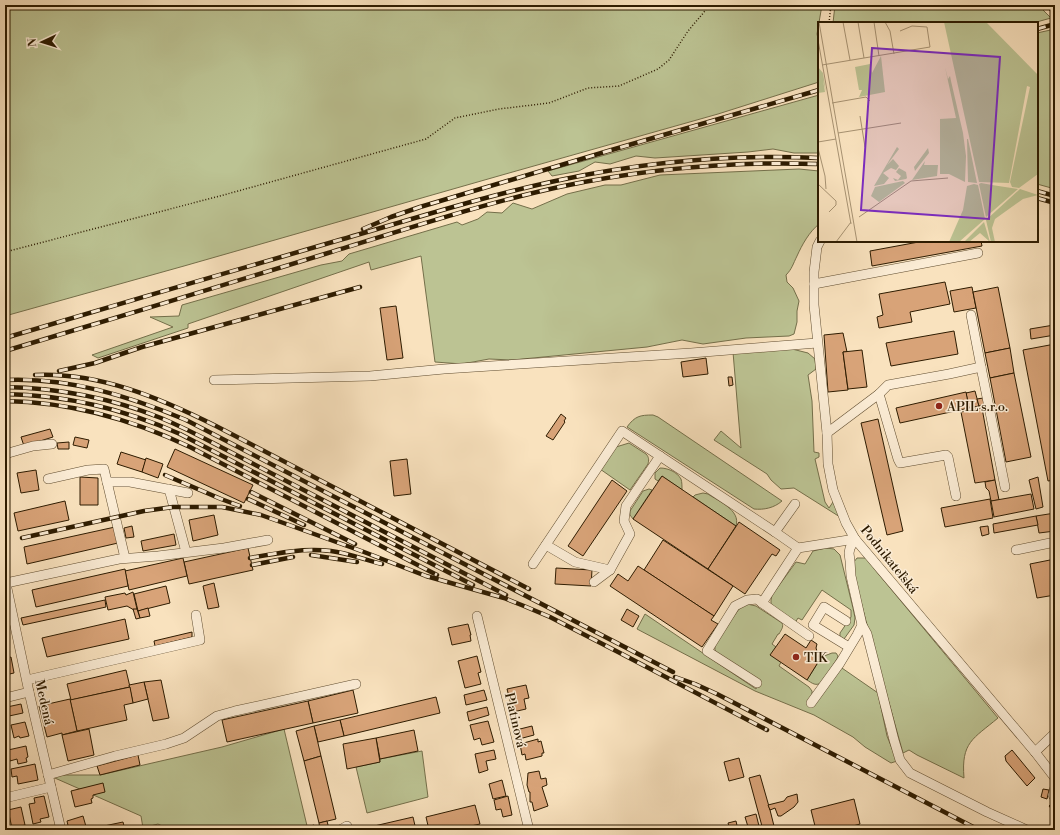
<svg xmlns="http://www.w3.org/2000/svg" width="1060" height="835" font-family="'Libre Bodoni',serif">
<rect width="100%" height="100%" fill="#f9e2be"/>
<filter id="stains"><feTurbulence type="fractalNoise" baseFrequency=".005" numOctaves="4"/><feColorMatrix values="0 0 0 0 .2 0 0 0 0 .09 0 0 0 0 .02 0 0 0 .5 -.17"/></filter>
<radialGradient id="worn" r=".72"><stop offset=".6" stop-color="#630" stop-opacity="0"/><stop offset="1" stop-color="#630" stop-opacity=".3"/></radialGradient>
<g fill="#bcc393" stroke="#746f4a">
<path d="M5,5H822L817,34L819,43V82L718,114L502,175L184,266L5,316Z"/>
<path d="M835,5H1038L1051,18L1033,23H833Z"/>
<path d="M1055,29V189L1037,184V33Z"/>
<path d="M819,95V153H794L773,149L748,152L655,158L636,156L610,164L595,162L579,171L552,176L548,171Z"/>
<path d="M799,169L819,171V224C809,232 802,245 797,256C793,264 792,269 786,275L787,282L793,288L799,301L797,311V322L794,334L789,336L746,338L703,344L682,340L647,347L512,360L489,359L462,364L435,362L421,256L371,270L369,262L188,324V328L98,358L92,355L173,327L150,317L179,316L182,305L321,265L342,261L349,254L457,222L462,225L478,219L487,212L502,213L513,203L532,209L567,194L605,185H621L660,175Z"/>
<path d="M792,349L808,353L815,359L816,369L808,375L812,401L814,452L819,453V457L815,459L825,502L829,508L833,502L840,517L794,488L781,489L771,480L767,474L714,440L721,431L741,448L733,352Z"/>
<path d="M653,415L658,417L782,501C774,508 764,510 754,509L627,427C635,416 640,415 653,415Z"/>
<path d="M629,443L646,454C649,457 649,460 648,464L630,490L600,469L616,447Z"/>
<path d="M660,468C668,468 677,472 681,479C682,482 682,486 682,490L662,476L658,481L655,479V473Z"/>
<path d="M649,489L652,490L633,519L630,515V511L643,491Z"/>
<path d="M703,493L708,494C718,501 741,510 736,526L693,497L695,495Z"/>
<path d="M826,548L834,549L840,555L853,608L855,618L854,625L844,639L840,637V633L851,617V610L822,590L802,620L798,618L795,623L771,604V600L772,595L796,562L805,564L813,551Z"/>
<path d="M857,558H866L869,561L876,571L998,718C973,739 961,742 964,778L917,755L909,750L903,753L866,621L854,575V562Z"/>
<path d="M747,604L756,606L782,623C784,627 781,630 779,634H778L772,644L776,647L781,662L779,666L809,687L812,691V695L839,666L878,693L887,736L897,761L891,763L865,747L853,737L814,715L755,691L637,629L645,614L756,689L760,682L716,653C714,648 715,645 717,640L739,609Z"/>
<path d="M832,653H836L838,656L837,659L822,682C816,687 812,683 807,680L817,664L819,658Z"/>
<path d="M284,729L308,830H159L166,828L158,824L143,828L141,816L48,775H100L222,747Z"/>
<path d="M422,751L428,797L367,813L356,767L380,762V759Z"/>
</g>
<g fill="#d8a378" stroke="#2d1b00">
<path d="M924,241H981L982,246L872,266L870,251Z"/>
<path d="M945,282L950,304L910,312L912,322L879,328L877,317L883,315L879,294Z"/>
<path d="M972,287L976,308L954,312L950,291Z"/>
<path d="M998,287L1010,348L985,353L973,292Z"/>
<path d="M396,306L403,358L387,360L380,308Z"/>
<path d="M1054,325L1055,335L1031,339L1030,329Z"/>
<path d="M954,331L958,354L891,366L886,343Z"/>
<path d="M843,333L847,352H843L848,390L828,392L824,335Z"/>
<path d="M1055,344V480L1048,481L1023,350Z"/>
<path d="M1010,348L1014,373L990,378L985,353Z"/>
<path d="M862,350L867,387L848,389L843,352Z"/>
<path d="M706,358L708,374L683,377L681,362Z"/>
<path d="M1014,373L1031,457L1006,462L990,378Z"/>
<path d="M728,377H732L733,385L729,386Z"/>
<path d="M975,391L979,406L969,408L966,393Z"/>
<path d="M966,392L969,408L900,423L896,408Z"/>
<path d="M983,398L984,404L979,406L977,399Z"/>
<path d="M982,408L995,480L975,483L961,412Z"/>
<path d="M561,414L566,418L564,421L565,422L553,440L546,436Z"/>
<path d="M878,419L903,531L887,535L861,423Z"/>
<path d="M50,429L53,437L24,446L21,437Z"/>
<path d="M75,437L89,440L87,448L73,445Z"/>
<path d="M69,442V449H58L57,443Z"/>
<path d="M175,449L253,485L244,503L167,467Z"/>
<path d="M121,452L146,460L142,472L117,464Z"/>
<path d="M146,458L163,464L158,478L142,472Z"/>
<path d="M407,459L411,494L394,496L390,461Z"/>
<path d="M36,470L39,490L21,493L17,473Z"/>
<path d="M662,476L736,526L708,569L633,519Z"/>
<path d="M80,477L98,478V505H80Z"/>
<path d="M1038,477L1043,507L1036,509L1029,480Z"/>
<path d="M612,480L627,491L583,556L568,546Z"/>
<path d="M995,480L999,500L991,501L989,491L986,488L985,482Z"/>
<path d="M1031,494L1034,509L994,517L991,501Z"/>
<path d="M990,499L993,518L945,527L941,508Z"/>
<path d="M65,501L69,520L18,531L14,513Z"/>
<path d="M1055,513V531L1039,533L1036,516Z"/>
<path d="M214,515L218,535L193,541L189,520Z"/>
<path d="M1036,516L1038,525L994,533L993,524Z"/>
<path d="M739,522L780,550L776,556L772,554L745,594L708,569Z"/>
<path d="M132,526L134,537L126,538L124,528Z"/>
<path d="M988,526L989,534L982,536L980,527Z"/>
<path d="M115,527L118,543L27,564L24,547Z"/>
<path d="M174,534L176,545L143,551L141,541Z"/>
<path d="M663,540L733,586L714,616L644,570Z"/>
<path d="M248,548L253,570L189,584L184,562Z"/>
<path d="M183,558L187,576L129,590L125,571Z"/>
<path d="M1055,559V595L1037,598L1030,564Z"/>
<path d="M638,566L714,616L711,620L718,624L702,647L610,586L618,574L628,581Z"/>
<path d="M556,568L592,570L591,586L555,584Z"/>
<path d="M125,569L128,586L36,607L32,590Z"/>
<path d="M214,583L219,607L208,609L203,586Z"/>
<path d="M166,586L170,603L138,611L134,594Z"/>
<path d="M133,592L137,609L134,610L127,606L108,610L105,597L125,593L126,595Z"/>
<path d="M105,600L106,607L23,625L21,618Z"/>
<path d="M148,608L150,616L140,618L138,611Z"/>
<path d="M133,609H137L140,618L136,619Z"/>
<path d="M627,609L639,616L633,627L621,620Z"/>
<path d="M125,619L129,639L47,657L42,638Z"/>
<path d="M5,622L9,639L5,640Z"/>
<path d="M468,624L471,635H470L471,641L452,645L448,628Z"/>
<path d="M192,632V637L155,646L154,641Z"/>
<path d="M785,634L806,648L811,640L817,644L816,648L819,658L817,664L807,680L770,655Z"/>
<path d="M477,656L481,672L478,673L481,684L465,688L458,661Z"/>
<path d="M11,657L14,673L5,675V659Z"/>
<path d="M126,670L130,687L71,700L67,684Z"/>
<path d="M161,680L169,718L153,721L144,682Z"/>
<path d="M144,682L148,699L133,703L129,685Z"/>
<path d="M526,685L529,698L524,699L526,709L513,712L507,689Z"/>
<path d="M130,687L133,703L124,705L127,720L77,731L70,700Z"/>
<path d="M353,690L358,713L313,723L308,701Z"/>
<path d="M484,690L487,700L466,705L464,695Z"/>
<path d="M436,697L440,713L344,736L340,720Z"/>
<path d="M70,699L77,731L62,735V733L47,737L39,706Z"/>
<path d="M308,701L313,723L227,742L222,720Z"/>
<path d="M21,704L23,713L9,716L7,707Z"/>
<path d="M487,707L489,715L469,721L467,712Z"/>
<path d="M340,720L344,736L318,742L314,726Z"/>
<path d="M488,721L494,742L482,745L480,738L474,740L470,725Z"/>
<path d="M25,722L29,736L20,738L19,736L14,738L11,725Z"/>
<path d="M314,726L321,756L304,761L296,731Z"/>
<path d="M532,726L534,735L519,739L516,730Z"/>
<path d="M89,729L94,755L68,761L62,735Z"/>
<path d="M414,730L418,751L380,759L376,738Z"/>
<path d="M376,738L380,762L347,769L343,744Z"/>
<path d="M538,739V742L541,741L544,753H542V756L526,760L525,754L522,755L520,744Z"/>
<path d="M26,746L28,757L26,758L27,762L18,764L17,759L10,761L8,750Z"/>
<path d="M494,750L496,759L486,761L488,770L479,773L475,754Z"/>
<path d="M1012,750L1035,778L1027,786L1006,761L1005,756Z"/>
<path d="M138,755L140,765L100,775L97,766Z"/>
<path d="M321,756L336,819L319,823L304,761Z"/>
<path d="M739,758L744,777L729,781L724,762Z"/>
<path d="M35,764L38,780L18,784L17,776L12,777L11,769Z"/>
<path d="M539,771L541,779L546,778L547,785L542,787L548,806L534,811L532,802H530V792H529L527,785L528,773Z"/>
<path d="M760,775L770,810L775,830H763L749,778Z"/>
<path d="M502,780L506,796L493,799L489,784Z"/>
<path d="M103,783L105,792L93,795V798L91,799L92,803L75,807L71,791Z"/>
<path d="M1043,789L1049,790L1047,799L1041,797Z"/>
<path d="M797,794L798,802L794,807L781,816H778L775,808L770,810L768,805L784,801L787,797Z"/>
<path d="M44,796L49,817L40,819L41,822L33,824L29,804L35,803L34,798Z"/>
<path d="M508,796L512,815L503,817L501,809L496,810L494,800Z"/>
<path d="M854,799L860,824L839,830H816L811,810Z"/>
<path d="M1055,800V812H1054L1049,806Z"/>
<path d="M475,805L480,824L453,830H429L426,817Z"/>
<path d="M21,807L25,825L12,828L8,810Z"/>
<path d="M756,814L760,830H749L745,817Z"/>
<path d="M83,816L87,830H69L67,821Z"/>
<path d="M413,817L416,830H357Z"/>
<path d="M327,821L329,829L320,830L319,823Z"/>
<path d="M736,821L738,830H730L728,823Z"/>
<path d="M123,822L125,830H106L104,826Z"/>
<path d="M314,825L315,830H300V829Z"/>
</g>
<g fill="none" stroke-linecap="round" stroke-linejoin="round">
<defs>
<g id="minor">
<path d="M820,241L817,247L814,272V305L827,433L828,464L833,490L846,523L855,539L1035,752L1055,778"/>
<path d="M814,284L978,253"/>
<path d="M971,315L981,367"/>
<path d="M214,380L370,376L444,369L691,353L817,343"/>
<path d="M879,394L888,385L949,374L981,367L1005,487"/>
<path d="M827,433L879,394L898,459L900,463L946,455L948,457L956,496"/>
<path d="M5,454L33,446L52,444"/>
<path d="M48,479L88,470L104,469L125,558"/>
<path d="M107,482H130L188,493"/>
<path d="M169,489L186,552"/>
<path d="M546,545L575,562L610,570L630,534L624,521L626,506L660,456"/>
<path d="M798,548L855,539"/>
<path d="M1016,550L1055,542"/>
<path d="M533,564L622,431L775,532"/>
<path d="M5,579L29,692L61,830"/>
<path d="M594,582L610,570"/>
<path d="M6,583L119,559L158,556L224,548L268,540"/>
<path d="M762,603L809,636"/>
<path d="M477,616L529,830"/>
<path d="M846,621L824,607L813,625L849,647"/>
<path d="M862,625L867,634L894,740L900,760L910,773L987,812L1027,830"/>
<path d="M27,680L200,640L196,615"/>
<path d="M757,683L707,651L735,606L747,600L757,599L762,603L798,548L775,532L795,504"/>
<path d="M5,698L29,692"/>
<path d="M811,703L840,663L857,635L862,625L851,576L850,561L849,553L850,548L855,539"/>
<path d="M1035,752L1055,733"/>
<path d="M48,775L115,756L166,744L184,738L217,716L235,711L356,684"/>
<path d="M1055,787L1053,795L1055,798"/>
<path d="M5,798L51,787"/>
<path d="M340,830L347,826"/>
</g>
</defs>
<use href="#minor" stroke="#604d30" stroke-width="10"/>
<g stroke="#2d1b00" stroke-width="1.5" stroke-dasharray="1 2" stroke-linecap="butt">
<path d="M829,23L831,5"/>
<path d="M5,252L220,196L426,139L455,118L499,109L549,103L588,88L619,86L658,69L669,60L688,31L710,5"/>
</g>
<use href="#minor" stroke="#fbecd5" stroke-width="9"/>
<defs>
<g id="rail">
<path d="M1047,5L1055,13"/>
<path d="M1037,29L1055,24"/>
<path d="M1037,191L1055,196"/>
<path d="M1037,198L1055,203"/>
<path d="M363,229L391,217L420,207L608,151L819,90"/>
<path d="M5,338C115,305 226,273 336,241C410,220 484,196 560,180C645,162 732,154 819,158"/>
<path d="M5,351C113,319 220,286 328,253C404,230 481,204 559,187C645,169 732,161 819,164"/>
<path d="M59,371L95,363L142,347L360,287"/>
<path d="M35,375C99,372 160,398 216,426L529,589"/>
<path d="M5,380C68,377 129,396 186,420L673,672"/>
<path d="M5,387C59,388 111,398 161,418C180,426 198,435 217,445L506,595"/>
<path d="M5,394C66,395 124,409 180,434L473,585"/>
<path d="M5,401C71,402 131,419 190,447L437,575"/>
<path d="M165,475L221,499L240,506"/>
<path d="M251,492L355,544"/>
<path d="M248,499L304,525"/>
<path d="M22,538L144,511L173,507H222L261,515L292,526L364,552L426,576L504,598L524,606L550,617L620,653L767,730"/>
<path d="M311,555L357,562"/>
<path d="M250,558C277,553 303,548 331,551C348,553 365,560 382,564"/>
<path d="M252,565L293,557"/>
<path d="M675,677L695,684L717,694L979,830"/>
</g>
</defs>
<use href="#rail" stroke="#2d1b00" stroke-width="4.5"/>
<use href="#rail" stroke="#fbecd5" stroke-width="3" stroke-dasharray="9" stroke-linecap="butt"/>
</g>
<g fill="#8f2418" stroke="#fbecd5" stroke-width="1.5">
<circle cx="939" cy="406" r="4"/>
<circle cx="796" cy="657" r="4"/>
</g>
<g text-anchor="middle" stroke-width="3" stroke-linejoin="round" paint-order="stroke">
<g font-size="13" fill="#2d1b00" stroke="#fbecd5" text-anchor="start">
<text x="947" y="411">APIL s.r.o.</text>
<text x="804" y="662">TIK</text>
</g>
<g font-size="13" fill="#2d1b00" stroke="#fbecd5">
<text transform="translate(890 559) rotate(51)" y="5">Podnikateľská</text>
<text transform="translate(45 702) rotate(77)" y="5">Medená</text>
<text transform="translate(516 720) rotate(77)" y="5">Platinová</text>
</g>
</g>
<g transform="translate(818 22)">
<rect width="220" height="220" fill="#f9e2be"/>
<path d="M126,0H168L220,53V152L201,166L194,165L192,160L212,65L209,64L191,161L161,160ZM63,34L67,70L41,75L44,68H41L37,45L52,42L54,51ZM0,45L5,51L8,70L5,58L7,70L0,71ZM127,45L130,57L132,54L133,59L145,111L148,134L147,160L131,152H122V97L138,96ZM149,117H150L159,161L150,160ZM79,125L81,127L69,143L75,137L81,144L78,148L73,146L65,151L71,156L66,162L56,164ZM110,126L111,131L97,149L96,145ZM107,139L106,143H120L119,154L94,158ZM81,146L88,150L89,156L88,157L77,159L75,156L80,158L83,154L78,150ZM85,159L87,161L61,180L53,174L57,165ZM163,161L174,163L200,167L168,195L161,162ZM156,162L160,163L167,197L141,220H131L145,188L149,164ZM202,167L220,173L205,177L177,197L174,206L177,220H173L168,198ZM166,200L172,220L162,211L151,220H146Z" fill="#bcc393"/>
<path fill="none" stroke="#a79272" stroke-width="1" d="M1,0L39,220M25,0L32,38M40,0L46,36M56,0L61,34M67,0L72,9L76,32M0,18L33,202M4,43L112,25L109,5L94,4L82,9M14,81L48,75L52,79M42,94L47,125M20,111L83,101M0,120L18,117M0,126L7,154L8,167M0,162L18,179V183L11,190M41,195L93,159L130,156M18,220L33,200"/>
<path fill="#7b2cbf" fill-opacity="0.15" stroke="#7b2cbf" stroke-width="2" d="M54,26L182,35L171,197L43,188Z"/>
<rect width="220" height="220" fill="none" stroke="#2d1b00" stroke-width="2"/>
</g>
<rect width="1060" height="835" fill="none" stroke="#f9e2be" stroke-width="20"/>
<rect x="6" y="6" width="1048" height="823" fill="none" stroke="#2d1b00" stroke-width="2"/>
<rect x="10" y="10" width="1040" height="815" fill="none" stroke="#2d1b00"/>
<g transform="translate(42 42) rotate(266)" stroke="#fbecd5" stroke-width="3" paint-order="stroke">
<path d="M0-3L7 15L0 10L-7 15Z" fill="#2d1b00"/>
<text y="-6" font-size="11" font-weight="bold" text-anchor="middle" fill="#2d1b00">N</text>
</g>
<rect width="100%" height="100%" filter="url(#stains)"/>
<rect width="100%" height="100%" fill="url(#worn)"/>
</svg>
